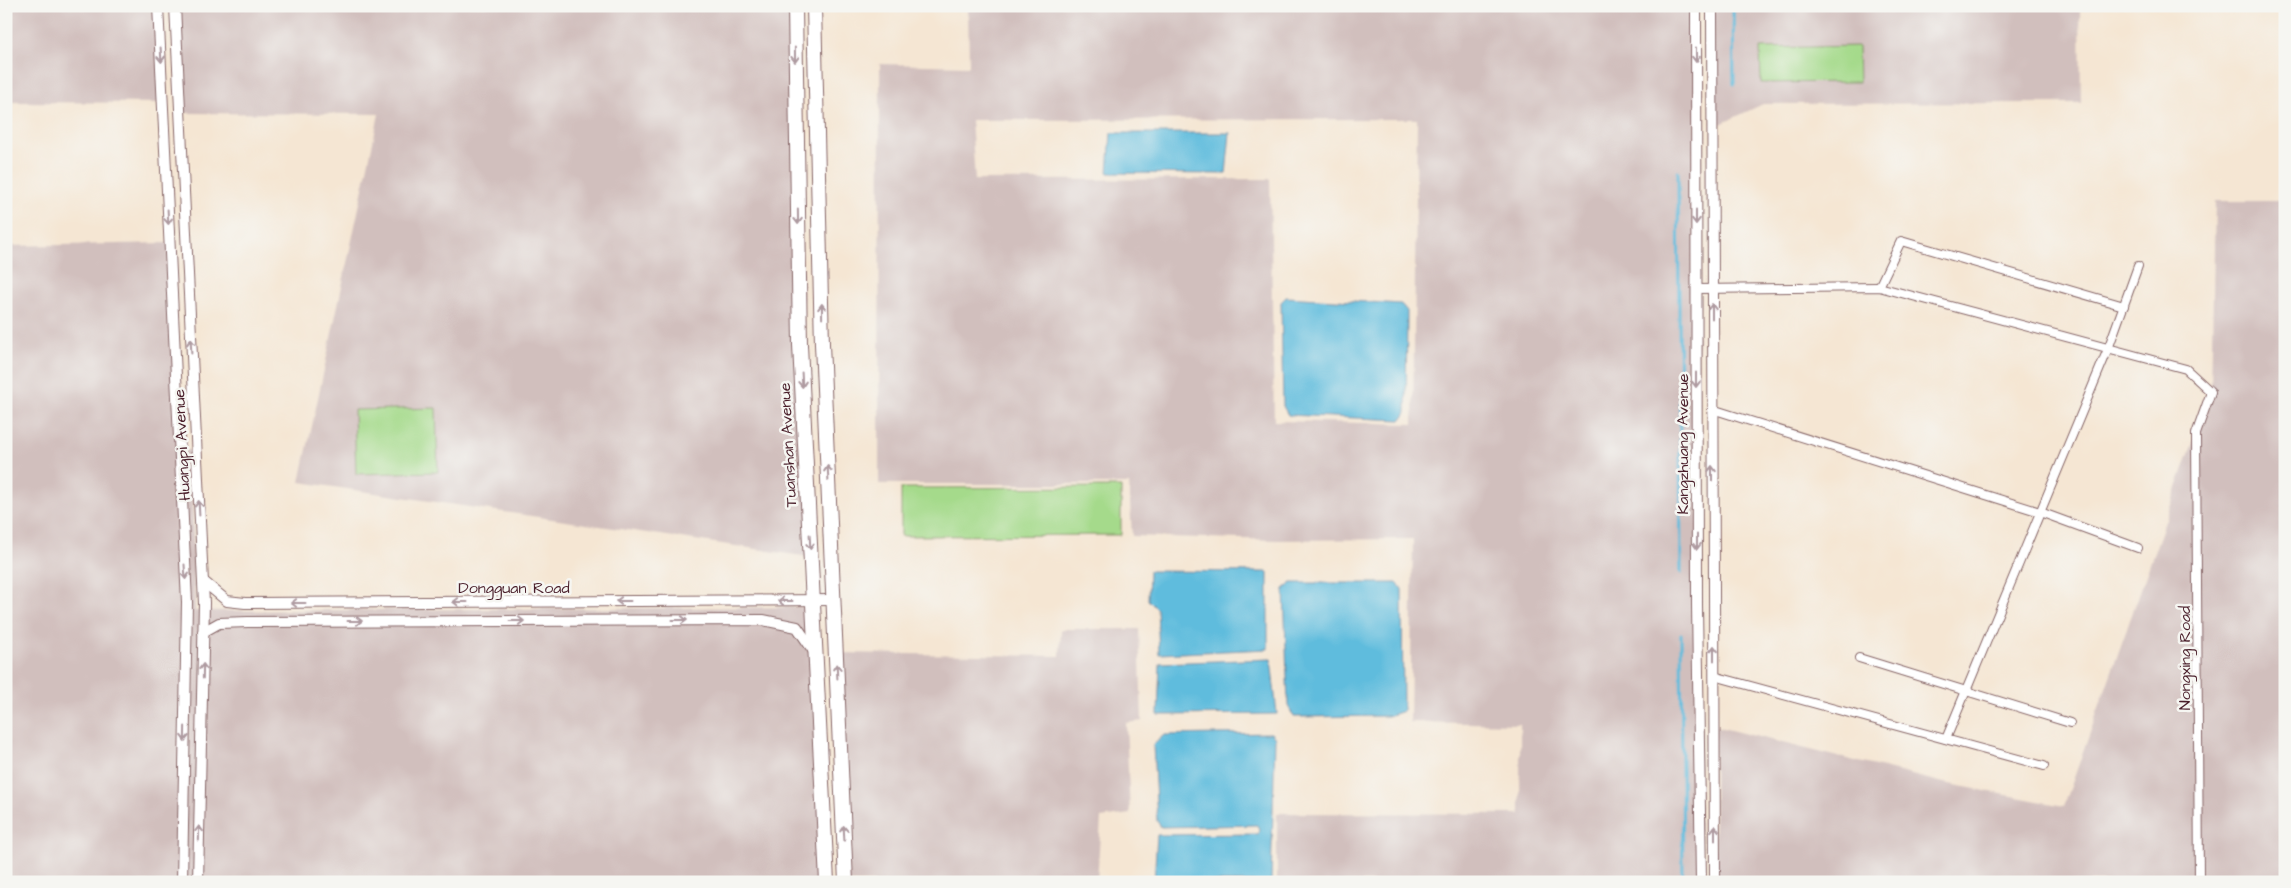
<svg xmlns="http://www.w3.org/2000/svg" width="2291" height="888" font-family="'Architects Daughter',sans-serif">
<rect width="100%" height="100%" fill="#f6f6f2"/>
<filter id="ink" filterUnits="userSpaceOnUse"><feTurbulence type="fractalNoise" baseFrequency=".02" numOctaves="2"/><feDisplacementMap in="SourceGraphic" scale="10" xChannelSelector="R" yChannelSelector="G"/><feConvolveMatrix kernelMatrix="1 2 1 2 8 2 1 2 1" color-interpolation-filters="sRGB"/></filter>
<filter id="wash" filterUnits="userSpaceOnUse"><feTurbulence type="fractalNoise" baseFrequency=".0096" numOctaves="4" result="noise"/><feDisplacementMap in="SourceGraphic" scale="20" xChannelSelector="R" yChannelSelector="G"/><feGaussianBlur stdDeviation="1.12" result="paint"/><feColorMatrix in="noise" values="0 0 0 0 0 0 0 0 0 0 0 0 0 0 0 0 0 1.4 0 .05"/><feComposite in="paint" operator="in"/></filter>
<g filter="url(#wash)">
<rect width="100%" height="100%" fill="#f5e6d3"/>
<g fill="#d1bfbd" fill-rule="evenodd">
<path d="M6,6H158L163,103L6,102Z"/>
<path d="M175,6H795L810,557L300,482L379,114L180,113Z"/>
<path d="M968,6H1696L1700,882H1277V813L1520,814V724L1410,722L1413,539L1277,540L1132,536L1129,484H879L880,64L969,66ZM1417,119L1413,424L1274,421L1270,179L975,180L971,120Z"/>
<path d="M1712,6H2080L2081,103L1763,104L1712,128Z"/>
<path d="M2215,201H2285V882H1715L1714,726L1944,783L2064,806L2211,392Z"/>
<path d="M169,243L179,450H191L195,611L813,607L827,882H6V246Z"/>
<path d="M1061,629H1139L1142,721L1126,723L1130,814L1101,818L1097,882H846L836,653L1060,656Z"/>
</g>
<g fill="#a5da8b" stroke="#787c5b">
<path d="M1858,46L1859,82L1761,83L1760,48Z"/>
<path d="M436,408L438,472L356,474L354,410Z"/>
<path d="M1121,487V535L901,536V488Z"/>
</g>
<g fill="#5fbcdd" stroke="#546e84">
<path d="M1111,133H1230L1226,174L1108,173Z"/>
<path d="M1286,297L1401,304L1407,311L1406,413L1401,420L1288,415L1283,406L1281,302Z"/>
<path d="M1149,571L1268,572V649L1159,654L1157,609L1148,600Z"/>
<path d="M1292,583H1397L1402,589L1403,711L1388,716L1294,717L1288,706L1284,589Z"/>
<path d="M1271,659L1277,714L1158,715L1160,663Z"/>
<path d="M1271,733L1275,738L1271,882H1154L1157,835L1258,834L1259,829L1257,825L1161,827L1157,821L1153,745L1164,735Z"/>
</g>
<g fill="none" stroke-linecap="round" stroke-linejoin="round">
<g stroke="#5fbcdd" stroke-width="3">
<path d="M1733,6L1734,84"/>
<path d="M1678,172L1681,573"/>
<path d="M1681,634L1683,882"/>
</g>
</g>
</g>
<g filter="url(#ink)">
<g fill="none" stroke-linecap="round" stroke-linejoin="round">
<defs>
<g id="street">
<path d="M1879,287L1901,241L2124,306"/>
<path d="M1696,289L1879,287L2186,369L2211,392L2196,434L2199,882"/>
<path d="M1712,409L2040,512L2138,548"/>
<path d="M1859,658L2070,723"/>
<path d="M1714,676L2044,766"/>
<path d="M1946,739L2108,349L2138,266"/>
</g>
<g id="secondary">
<path d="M158,6L187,602L182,882"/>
<path d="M175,6L204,603L198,882"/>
<path d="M1696,6L1697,605L1701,882"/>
<path d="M1712,6L1715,882"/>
<path d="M203,581L227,601L245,603L834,600"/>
<path d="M203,632L219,623L248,622L763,620L797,627L815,653"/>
</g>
<g id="highway">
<path d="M795,6L800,345L827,882"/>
<path d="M814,6L822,344L846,882"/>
</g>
</defs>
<use href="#street" stroke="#866566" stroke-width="10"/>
<use href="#secondary" stroke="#866566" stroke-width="12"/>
<use href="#highway" stroke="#866566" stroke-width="16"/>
<use href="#street" stroke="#fff" stroke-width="8"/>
<use href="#secondary" stroke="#fff" stroke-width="10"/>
<use href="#highway" stroke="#fff" stroke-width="14"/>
</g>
<defs><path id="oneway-shaft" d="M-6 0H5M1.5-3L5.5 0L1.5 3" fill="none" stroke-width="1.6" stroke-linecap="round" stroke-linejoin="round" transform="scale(1.25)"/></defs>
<g stroke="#ae9aa0">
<use href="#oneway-shaft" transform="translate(161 55) rotate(87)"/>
<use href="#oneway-shaft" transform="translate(795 55) rotate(89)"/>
<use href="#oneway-shaft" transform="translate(1696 55) rotate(90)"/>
<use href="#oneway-shaft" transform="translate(168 217) rotate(87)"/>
<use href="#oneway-shaft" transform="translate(798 217) rotate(89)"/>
<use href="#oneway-shaft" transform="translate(1696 217) rotate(90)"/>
<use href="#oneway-shaft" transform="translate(822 311) rotate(-91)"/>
<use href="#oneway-shaft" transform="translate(1712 311) rotate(-90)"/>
<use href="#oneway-shaft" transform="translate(191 346) rotate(-93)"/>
<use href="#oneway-shaft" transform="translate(802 380) rotate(87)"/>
<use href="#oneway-shaft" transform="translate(1696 380) rotate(90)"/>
<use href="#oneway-shaft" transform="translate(828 473) rotate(-93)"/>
<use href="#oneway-shaft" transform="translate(1712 473) rotate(-90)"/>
<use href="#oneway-shaft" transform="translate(199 508) rotate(-93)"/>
<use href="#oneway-shaft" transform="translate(810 542) rotate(87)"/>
<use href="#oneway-shaft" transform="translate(1697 542) rotate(90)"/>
<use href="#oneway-shaft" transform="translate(185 572) rotate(86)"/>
<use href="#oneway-shaft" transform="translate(623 601) rotate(180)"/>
<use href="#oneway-shaft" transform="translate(785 601) rotate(180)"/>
<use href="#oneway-shaft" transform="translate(460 602) rotate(180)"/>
<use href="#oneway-shaft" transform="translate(298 603) rotate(180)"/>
<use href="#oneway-shaft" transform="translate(680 620)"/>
<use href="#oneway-shaft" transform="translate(355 621)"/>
<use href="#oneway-shaft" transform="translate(517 621)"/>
<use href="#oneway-shaft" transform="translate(1714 653) rotate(-90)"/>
<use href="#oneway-shaft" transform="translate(203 671) rotate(-89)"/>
<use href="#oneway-shaft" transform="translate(837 671) rotate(-93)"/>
<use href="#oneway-shaft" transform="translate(185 734) rotate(91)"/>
<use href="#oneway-shaft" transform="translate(199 833) rotate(-89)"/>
<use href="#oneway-shaft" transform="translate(844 833) rotate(-93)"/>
<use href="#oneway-shaft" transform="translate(1715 833) rotate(-90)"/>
</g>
</g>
<g text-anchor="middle" stroke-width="5" stroke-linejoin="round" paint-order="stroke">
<g font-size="16" fill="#4a1f2b" stroke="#f6f6f2">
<text transform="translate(1682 444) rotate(-90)" y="6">Kangzhuang Avenue</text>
<text transform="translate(181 445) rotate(-93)" y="6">Huangpi Avenue</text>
<text transform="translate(787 445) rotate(-93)" y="6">Tuanshan Avenue</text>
<text x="514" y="593">Dongguan Road</text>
<text transform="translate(2184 658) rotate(-90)" y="6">Nongxing Road</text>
</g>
</g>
<rect width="2291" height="888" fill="none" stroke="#f6f6f2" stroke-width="25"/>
</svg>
